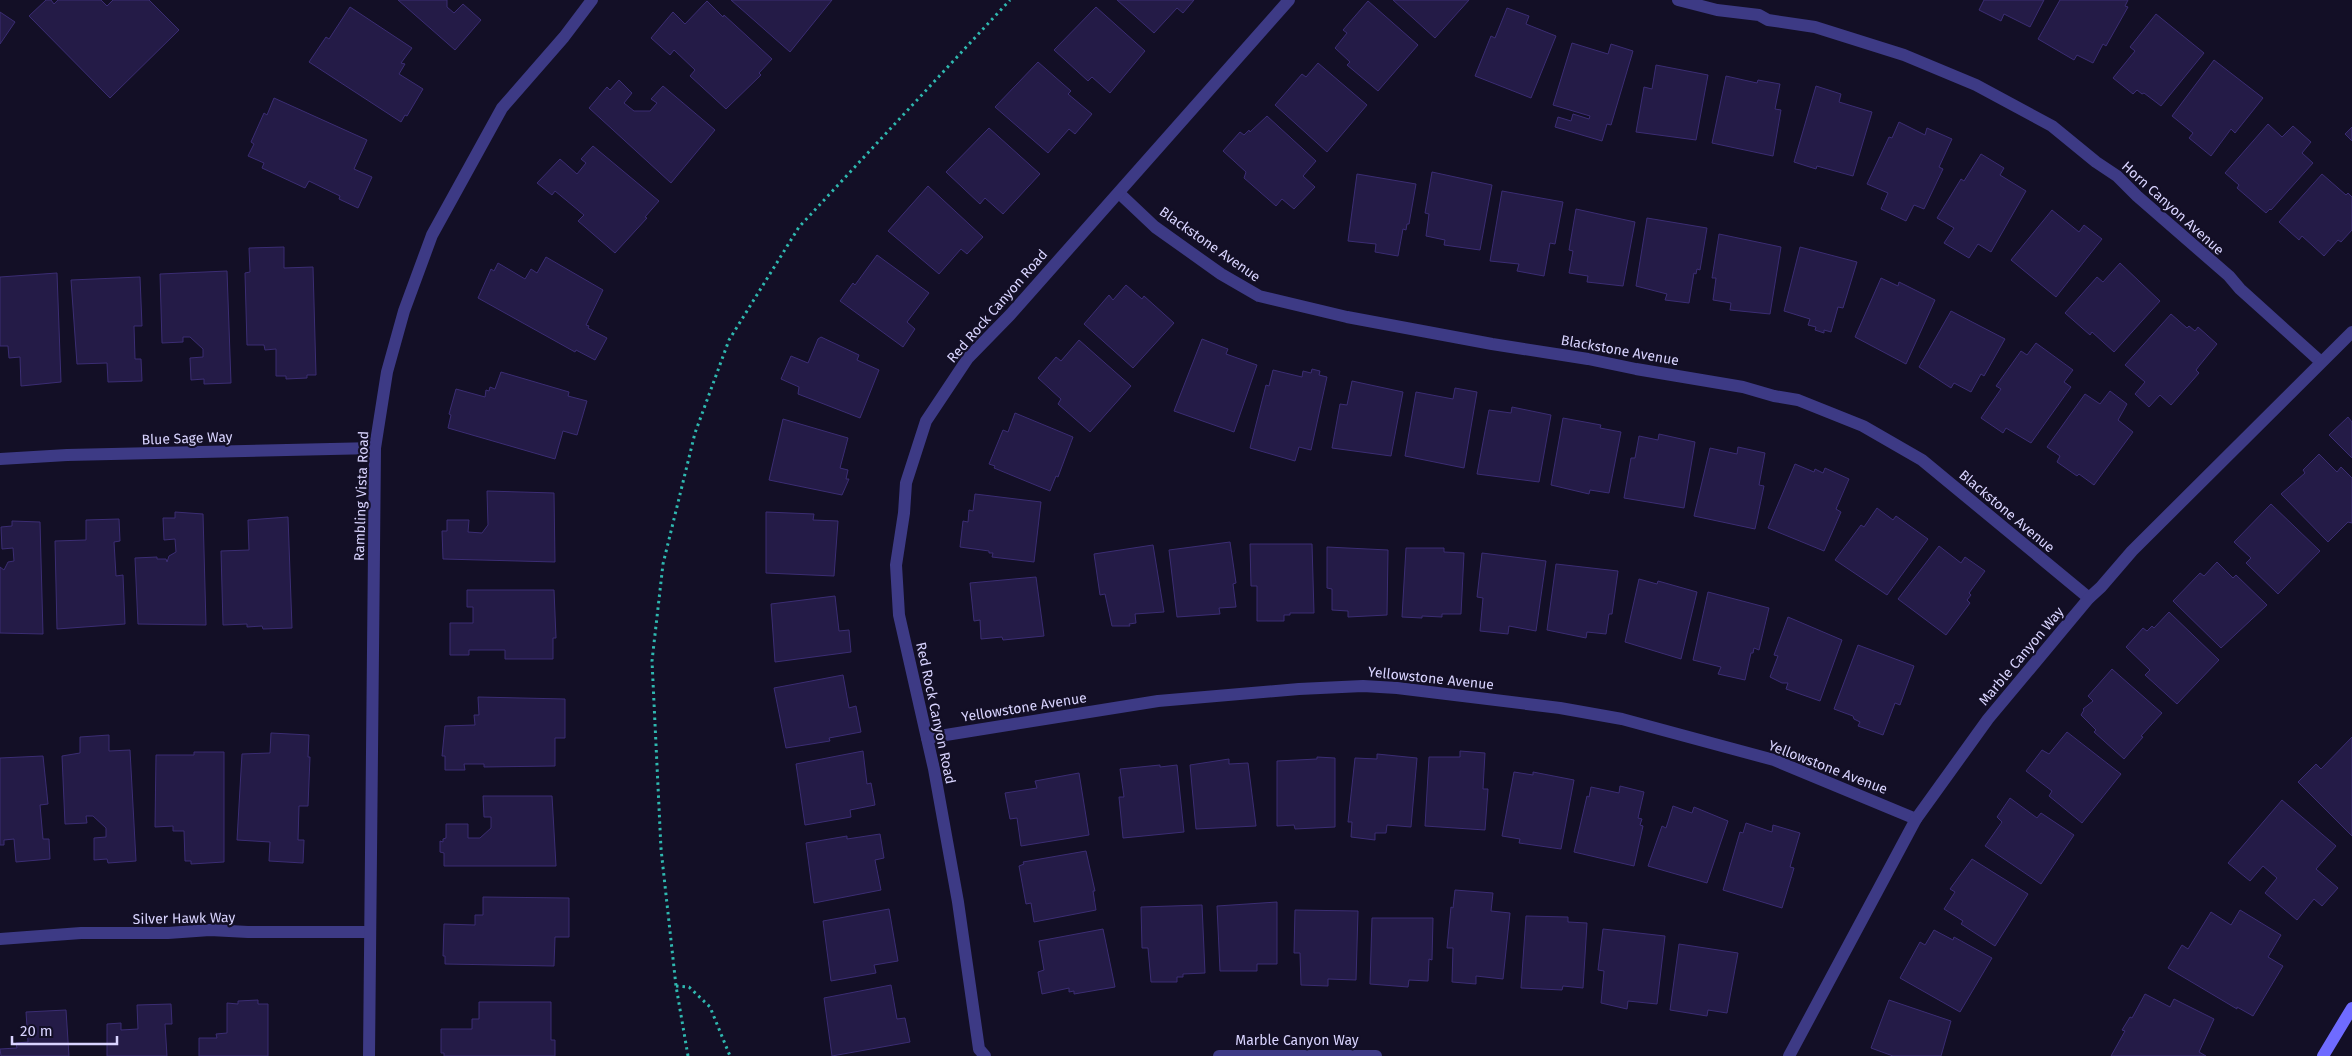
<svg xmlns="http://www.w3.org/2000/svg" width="2352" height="1056" font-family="'Fira Sans',sans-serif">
<rect width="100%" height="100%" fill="#130f26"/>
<g fill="#241b47" stroke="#3b2d73">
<path d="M46,0H51L54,4L58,0H101L107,6L113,0H149L179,30L110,98L29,16Z"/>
<path d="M398,0H447V7L454,13L463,4L481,20L455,50Z"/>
<path d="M731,0H832L790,52Z"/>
<path d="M1117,0H1194L1183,13L1177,8L1154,33Z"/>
<path d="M1393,0H1469L1435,38Z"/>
<path d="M1984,0H2044L2030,27L2004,14L2001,21L1979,10Z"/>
<path d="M2060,0H2128L2125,6L2128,7L2106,46L2103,44L2093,63L2077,55L2074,60L2038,39Z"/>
<path d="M707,1L723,17L724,15L772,59L759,73L761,75L726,109L690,76L695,70L674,50L670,55L651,38L673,12L685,24Z"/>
<path d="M1368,1L1418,45L1378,91L1347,65L1350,62L1335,48L1347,33L1343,30Z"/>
<path d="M350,7L412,48L401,63L405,64L399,74L423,89L407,116L405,115L401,122L309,62L326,37L329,39Z"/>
<path d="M1096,7L1145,51L1110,93L1092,77L1088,81L1054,50Z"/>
<path d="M1507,8L1529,16L1526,24L1556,36L1531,98L1475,76L1491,36L1495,38Z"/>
<path d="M0,12L15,22L0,44Z"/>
<path d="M2156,14L2204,53L2161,106L2144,93L2142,94L2137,90L2133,94L2113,78L2135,51L2130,47Z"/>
<path d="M1572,43L1608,54L1611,44L1633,51L1611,125L1607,124L1602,141L1555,127L1558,117L1571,121L1573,114L1589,119L1590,116L1553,105Z"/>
<path d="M2214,60L2263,98L2235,133L2231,129L2211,156L2189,138L2193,133L2172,116Z"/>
<path d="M1038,62L1071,91L1068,94L1092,114L1075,134L1069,129L1048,153L995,107Z"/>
<path d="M1318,63L1367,105L1327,152L1275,105L1302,74L1306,77Z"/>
<path d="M1656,65L1708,75L1696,140L1636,132L1644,87L1652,89Z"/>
<path d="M1726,76L1757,83L1758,80L1780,84L1775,109L1781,110L1773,156L1712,143Z"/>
<path d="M619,80L632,93L624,103L634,111H650L657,103L651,99L663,86L715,130L671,183L589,108L607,87L610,90Z"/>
<path d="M1816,86L1841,94L1839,102L1872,112L1853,176L1817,166L1816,169L1794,162Z"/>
<path d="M274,98L367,140L354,169L372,177L358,208L339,199L340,196L309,181L305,188L262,168L264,163L248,156L254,144L251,142L264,113L267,115Z"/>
<path d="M1267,116L1316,161L1303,176L1315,187L1294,209L1282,199L1276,206L1244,178L1246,172L1223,151L1240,132L1244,135L1249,130L1250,132Z"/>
<path d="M1899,122L1925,135L1927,128L1952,139L1939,167L1943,169L1924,209L1914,205L1906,221L1881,209L1888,193L1867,184L1889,137L1892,138Z"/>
<path d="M2268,124L2282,137L2293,126L2311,142L2302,153L2313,163L2271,210L2270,209L2266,213L2237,188L2239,185L2225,173Z"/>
<path d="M2352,127V141L2345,134Z"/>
<path d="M989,128L1040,174L1003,214L985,198L980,204L946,172Z"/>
<path d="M593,146L659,201L645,217L647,218L615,253L578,221L584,215L555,191L552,195L537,183L560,159L577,174L586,163L581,159Z"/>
<path d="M1981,154L2004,168L2000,175L2026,191L1991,252L1978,244L1969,258L1944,243L1954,228L1937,218L1961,179L1964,181Z"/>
<path d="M1432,172L1492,185L1480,250L1444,245L1445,240L1426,236L1429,214L1425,213Z"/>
<path d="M1357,174L1416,184L1409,224H1407L1406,230L1403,229L1398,256L1375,252L1376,244L1348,241Z"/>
<path d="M2322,174L2346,195L2348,193L2352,197V230L2341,242L2338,240L2324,256L2302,236L2299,240L2279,222Z"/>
<path d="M928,186L983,237L967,254L961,249L939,274L888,231Z"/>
<path d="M1502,191L1563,202L1555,244L1550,243L1544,276L1517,271L1519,264L1490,261Z"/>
<path d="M1576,209L1635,222L1623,286L1587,282L1588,276L1569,273L1573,251L1569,250Z"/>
<path d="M2052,210L2079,232L2084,225L2102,239L2056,297L2011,260Z"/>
<path d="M1647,218L1707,228L1700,270L1697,269L1696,274L1694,273L1689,303L1665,300L1667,294L1636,286Z"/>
<path d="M1719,234L1781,247L1770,314L1730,310L1731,303L1713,300L1716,278H1712Z"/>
<path d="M284,247V268L313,267L316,375H307V378L286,379V376H276V349L265,350L264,345H247L245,273L250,272L249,248Z"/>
<path d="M1800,247L1857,262L1843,308L1838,307L1831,332L1824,330V333L1815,330L1816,327L1808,325L1810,319L1784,311Z"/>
<path d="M877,255L929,293L907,322L915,329L903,347L840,301L853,283L855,285Z"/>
<path d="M546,257L603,290L586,325L589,326L588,328L607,338L595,360L576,350L575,352L478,298L491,269L494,271L498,263L525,279L531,269L537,273Z"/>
<path d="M2120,263L2160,301L2114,352L2092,332L2090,335L2065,313L2097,277L2103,282Z"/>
<path d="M227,271L231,383L204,384V379L191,380L190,358L203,357V349L190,337H183V342L162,343L160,274Z"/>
<path d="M57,273L61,382L21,386L20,357L9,358L8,346H0V277Z"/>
<path d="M140,277L142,326H134L135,359H141L142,381L108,382L107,363L77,364L71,280Z"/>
<path d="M1881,278L1898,286L1899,282L1935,300L1906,364L1855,337Z"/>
<path d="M1126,285L1142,299L1144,296L1174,323L1133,368L1084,324L1109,295L1113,300Z"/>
<path d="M1951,311L2005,339L1984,376L1981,374L1971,392L1954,383L1951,388L1919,367Z"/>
<path d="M2171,314L2187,328L2189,326L2195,331L2198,327L2217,344L2199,366L2196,370L2199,373L2171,405L2160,395L2149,407L2135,394L2145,382L2125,365Z"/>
<path d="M821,337L859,355L857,360L879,370L860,418L798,394L799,387L781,379L791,356L808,363L818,339Z"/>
<path d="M1202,339L1228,349L1226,354L1257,365L1234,432L1174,411Z"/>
<path d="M1079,340L1131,386L1090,432L1058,404L1061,399L1038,378L1056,357L1061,361Z"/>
<path d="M2036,343L2073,370L2064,382L2071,387L2031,443L2006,428L2003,433L1981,418L2001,389L1996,386L2021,351L2027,355Z"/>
<path d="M1312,369L1320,371L1319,375L1327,377L1311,450L1299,447L1295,461L1250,448L1266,385L1269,386L1273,370L1302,377L1303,371L1311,373Z"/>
<path d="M501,372L569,392L568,396L587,401L577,435L563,431L555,459L448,428L451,415L449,414L456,389L485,397L486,390L489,391L490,387L495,389Z"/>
<path d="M1352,381L1403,392L1391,456L1332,448L1340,404L1347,405Z"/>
<path d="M1455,388L1477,392L1464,468L1405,456L1416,392L1453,399Z"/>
<path d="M2110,391L2127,404L2118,420L2133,432L2094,485L2079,474L2077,476L2057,462L2060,456L2047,447L2085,394L2100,404Z"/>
<path d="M1512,407L1551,415L1539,482L1477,474L1489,410L1511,413Z"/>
<path d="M1015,413L1073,437L1058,477L1056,476L1050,491L994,468L995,466L989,464L1003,430L1008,432Z"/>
<path d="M2348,417L2352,422V458L2329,435Z"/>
<path d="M1563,418L1601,425L1600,428L1621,432L1609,493L1590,490L1589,494L1551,485Z"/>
<path d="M783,419L848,438L840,468L848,470L846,479H849L842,495L769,480Z"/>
<path d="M1659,434L1695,442L1684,508L1624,498L1631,458H1635L1639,436L1658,440Z"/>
<path d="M1738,447L1765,453L1759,485L1764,486L1755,529L1694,516L1710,448L1737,454Z"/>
<path d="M2319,454L2337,472L2341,467L2352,478V523L2348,522L2328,542L2281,494L2305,473L2303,470Z"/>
<path d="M1795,464L1814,472L1815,469L1823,473L1825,468L1849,479L1836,509L1841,512L1824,551L1768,528Z"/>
<path d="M487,491L554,493L555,562L443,559L442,531H447V520H469L468,532L482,533L488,525Z"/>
<path d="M975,494L1041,502L1034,562L992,557L993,553H989V551L960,547L963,521L968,522L969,510L973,511Z"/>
<path d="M2271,504L2320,551L2278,594L2246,563L2251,558L2234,542Z"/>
<path d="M1877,508L1893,520L1896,516L1928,539L1887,595L1835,560L1861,525L1864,527Z"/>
<path d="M175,512L203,514L206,625L138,624L135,558L157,557V559H166L167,562L169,556L176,552L175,539L164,540L163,518H175Z"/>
<path d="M766,512L814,514L813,520L838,521L834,576L766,573Z"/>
<path d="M288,517L292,628L263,629L262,626L247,627V624L223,625L221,551L249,550L248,520Z"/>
<path d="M119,519L120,541L114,542L116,576L123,575L125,624L57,629L55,541L86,540V520Z"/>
<path d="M12,521L40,522L43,634L0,633V567L4,570L8,562L14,561L13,548L2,549L1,527L12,526Z"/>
<path d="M1230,542L1236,583L1233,584L1236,607L1219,608L1220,614L1177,617L1169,550Z"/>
<path d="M1250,544H1312L1314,613H1290V615H1284V621H1257V586H1251Z"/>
<path d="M1153,545L1164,612L1135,614L1136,623L1129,624L1130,626H1112L1105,594L1100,595L1094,554Z"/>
<path d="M1939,546L1961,563L1965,557L1985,571L1969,593L1971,595L1967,600L1970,603L1946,635L1898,599Z"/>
<path d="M1327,547L1388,550L1387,615L1348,617V611L1332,610V589L1327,588Z"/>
<path d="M1406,548H1444V552L1464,553L1461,614H1442V617L1422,616V618L1402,617Z"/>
<path d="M1482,553L1546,561L1536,631L1509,626L1508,634L1480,631L1483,598L1477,597Z"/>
<path d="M2217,562L2233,578L2236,575L2267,605L2221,648L2173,601L2200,573L2204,576Z"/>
<path d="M1556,564L1618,571L1612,614H1609L1606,634L1587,632L1586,638L1547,630Z"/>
<path d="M1036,577L1044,636L1003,640L1002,637L981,639L980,620L974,621L970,583Z"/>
<path d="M1639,579L1657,584L1658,581L1697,592L1681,659L1625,642Z"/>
<path d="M467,590H554L556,638H553V659H505V650H469V655H450V623H473V607H467Z"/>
<path d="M1708,592L1769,608L1759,650L1754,648L1753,653H1751L1745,680L1718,674L1721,667L1693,660Z"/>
<path d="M835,596L839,631L849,630L851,652L775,662L771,604Z"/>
<path d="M2169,612L2219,660L2177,704L2145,675L2150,670L2126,647L2143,628L2147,631L2152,626L2154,628Z"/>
<path d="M1788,617L1842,640L1820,701L1786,689L1788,683H1782L1770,677L1778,656L1774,655Z"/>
<path d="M1858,645L1914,666L1900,705L1895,703L1883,735L1858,726L1860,722L1854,719L1853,716L1834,709Z"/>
<path d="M2112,669L2162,713L2141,736L2143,737L2124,759L2094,732L2096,730L2081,715L2084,710L2083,709L2093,701L2088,696Z"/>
<path d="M843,675L849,708L856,706L861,732L829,738L830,741L786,748L774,688Z"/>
<path d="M478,697L565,699V738H555V766L484,767V764H464L465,770H445V756H442L445,726L475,725L474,715H479Z"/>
<path d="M2067,732L2121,774L2082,823L2049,796L2052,791L2026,771L2042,750L2049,754Z"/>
<path d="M271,733L309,735L308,757H310L308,806H299L298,840H304L303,863L269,861L270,842L237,840L242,754L270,753Z"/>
<path d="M109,735V751L130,750L136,861L108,863L107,859L94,860V838L106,837V828L93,816H86L87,823L65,824L62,756L80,753V737Z"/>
<path d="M2352,737V836L2298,782L2316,764L2321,769Z"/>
<path d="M863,751L867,784L871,783L875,805L850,810L851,817L805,825L796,764Z"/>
<path d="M1460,751L1485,753L1483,789H1488L1485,830L1425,826L1429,757H1460Z"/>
<path d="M194,752H224V862L191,864V861H185L184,831H173V826L155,827L156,755H194Z"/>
<path d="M1377,754L1417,758L1411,827L1387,825L1386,833H1375V840L1351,837L1352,822H1348L1355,758L1377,759Z"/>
<path d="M43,756L48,804L40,805L43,839H49L50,859L16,862L14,839L4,840V845H0V758Z"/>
<path d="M1317,757L1335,758V827L1295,829L1294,825L1277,826V761L1317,759Z"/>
<path d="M1229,759V764L1248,763L1256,826L1196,829L1190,765Z"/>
<path d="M1160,765V767L1177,765L1184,832L1123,838L1119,797H1124L1120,769Z"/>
<path d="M1514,772L1533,775V772L1574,780L1561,849L1519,843L1520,839L1502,836Z"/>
<path d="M1079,773L1089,835L1021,846L1017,818L1010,819L1005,793L1037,788L1035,781Z"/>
<path d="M1620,786L1644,792L1638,818L1642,819L1640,825L1643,826L1634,866L1574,852L1587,796L1589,797L1591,787L1619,793Z"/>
<path d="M483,796H552L556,866H444V853L440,852V841L443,842V839L446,838V824H468V838H480L491,828V817H484Z"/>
<path d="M2010,798L2037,818L2041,813L2074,835L2041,884L1985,846L2002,822L1997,817Z"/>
<path d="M2282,800L2336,846L2316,869L2338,888L2322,906L2314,899L2297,920L2265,893L2277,878L2263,866L2250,881L2228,863Z"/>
<path d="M1673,806L1692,813L1694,807L1728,821L1707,883L1648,866L1662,826L1666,828Z"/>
<path d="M1746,823L1772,832L1773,825L1800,833L1790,867L1794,868L1782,908L1723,890L1740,832L1743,833Z"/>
<path d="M880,834L884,858L875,860L881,890L814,903L806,843L847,836V839Z"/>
<path d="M1086,851L1095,891H1093L1096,910L1034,922L1031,903L1026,904L1019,866L1024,864L1023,862Z"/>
<path d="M1972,859L2028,894L1995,946L1961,924L1963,921L1944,909L1955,892L1950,889Z"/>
<path d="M1455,890L1493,893L1491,911L1510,913L1503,979L1476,976V984L1452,982L1453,948H1447L1451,907L1453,908Z"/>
<path d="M483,897L569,898V937H555L554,966L445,964V956H443L444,924L475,925V915H483Z"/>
<path d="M1277,902V964H1257V971H1220L1217,906Z"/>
<path d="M1202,905L1205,973L1183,974V977H1177V982H1151L1148,948H1142L1141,907Z"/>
<path d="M889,909L898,961L874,965L876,973L831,981L823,921Z"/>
<path d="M1295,910L1358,911L1356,980L1328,979V986L1301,985L1300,953H1294Z"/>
<path d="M2240,910L2281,935L2268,957L2283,966L2253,1016L2237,1007V1009L2168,968L2182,945L2188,949L2211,912L2231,925Z"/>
<path d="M1526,916L1568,917V922L1587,923L1583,988L1563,986L1562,990L1521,988Z"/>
<path d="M1372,918H1433L1432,960L1429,959L1428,981L1409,980L1408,987L1370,984Z"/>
<path d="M1103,929L1115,987L1074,994V991L1069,992V988L1042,994L1038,972L1044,970L1039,941Z"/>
<path d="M1603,929L1665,936L1657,1004L1628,1001L1627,1009L1601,1003L1604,971L1598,970Z"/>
<path d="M1934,930L1953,940L1954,937L1992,958L1960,1012L1900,978L1920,942L1925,945Z"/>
<path d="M1679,944L1738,953L1727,1013L1708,1010L1707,1016L1670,1010Z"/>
<path d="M891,985L897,1019L905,1018L910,1042L832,1056L824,998Z"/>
<path d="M2145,994L2170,1007L2174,999L2214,1019L2199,1052L2206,1056H2111L2125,1031L2122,1030L2130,1017L2132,1018Z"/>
<path d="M258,1000V1004H268V1056H199V1038H217L216,1034L227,1033V1003L238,1004V1001Z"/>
<path d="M1889,1000L1951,1021L1941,1056H1893L1871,1048Z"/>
<path d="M479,1002H551V1040H555V1056H444V1053H441V1029H472V1019H479Z"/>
<path d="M171,1004L172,1024H165L167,1056H107V1024L121,1023V1030L138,1029L137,1005Z"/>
<path d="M66,1010L69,1056H1L0,1049L17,1048L16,1043L28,1042L26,1012Z"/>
</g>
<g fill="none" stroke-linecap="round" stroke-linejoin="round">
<g stroke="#2fb8b0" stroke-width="3" stroke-dasharray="2.5 4" stroke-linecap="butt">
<path d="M676,986L689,987L710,1007L730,1056"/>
<path d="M688,1056L676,986L661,849L652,661L663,564L695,433L729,340L799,227L1010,0"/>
</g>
<g stroke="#3d3a85" stroke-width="12">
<path d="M1678,0L1717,10L1759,15L1768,20L1815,27L1904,55L1976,85L2052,126L2096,162L2117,176L2137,196L2229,276L2240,289L2321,362"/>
<path d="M1119,193L1155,227L1221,274L1259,296L1347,317L1492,344L1588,359L1636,369L1743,387L1774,396L1798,400L1863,426L1922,460L2089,598"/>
<path d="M0,459L67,455L375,448"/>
<path d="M927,738L1158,701L1299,689L1363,686L1397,688L1560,708L1622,719L1774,760L1916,819"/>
<path d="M0,939L81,933H168L210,930L248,932H369"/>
<path d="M369,1056L375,448L387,372L404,311L432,235L502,108L564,37L592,0"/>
<path d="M985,1056L979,1049L958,902L934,769L899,615L896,565L904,513L906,483L926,421L968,358L1010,315L1289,0"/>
<path d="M1219,1056H1376"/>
<path d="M1789,1056L1916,819L1988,719L2089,598L2101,587L2132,551L2352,332"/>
</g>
<path stroke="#6f6bff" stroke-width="12" d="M2323,1056L2352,1008"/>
</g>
<g text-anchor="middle" stroke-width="4.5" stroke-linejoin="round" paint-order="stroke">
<g font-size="14" fill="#d9d4ff" stroke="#130f26">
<text transform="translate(2173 208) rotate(42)" y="5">Horn Canyon Avenue</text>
<text transform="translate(1210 244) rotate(35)" y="5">Blackstone Avenue</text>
<text transform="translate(997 306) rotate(-49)" y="5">Red Rock Canyon Road</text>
<text transform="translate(1620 350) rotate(10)" y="5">Blackstone Avenue</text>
<text transform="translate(187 438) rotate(-2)" y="5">Blue Sage Way</text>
<text transform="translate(361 496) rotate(-88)" y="5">Rambling Vista Road</text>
<text transform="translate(2007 511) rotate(40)" y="5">Blackstone Avenue</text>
<text transform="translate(2021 656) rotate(-50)" y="5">Marble Canyon Way</text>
<text transform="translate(1431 678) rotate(6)" y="5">Yellowstone Avenue</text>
<text transform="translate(1024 707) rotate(-9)" y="5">Yellowstone Avenue</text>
<text transform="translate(936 713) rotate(78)" y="5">Red Rock Canyon Road</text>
<text transform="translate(1828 767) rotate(21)" y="5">Yellowstone Avenue</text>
<text transform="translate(184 918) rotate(-1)" y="5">Silver Hawk Way</text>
<text x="1297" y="1045">Marble Canyon Way</text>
</g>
</g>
<path d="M12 1036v8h105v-8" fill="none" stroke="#d9d4ff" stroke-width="2.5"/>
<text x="20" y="1036" font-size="15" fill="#d9d4ff" stroke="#130f26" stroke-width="4" paint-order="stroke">20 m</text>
</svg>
